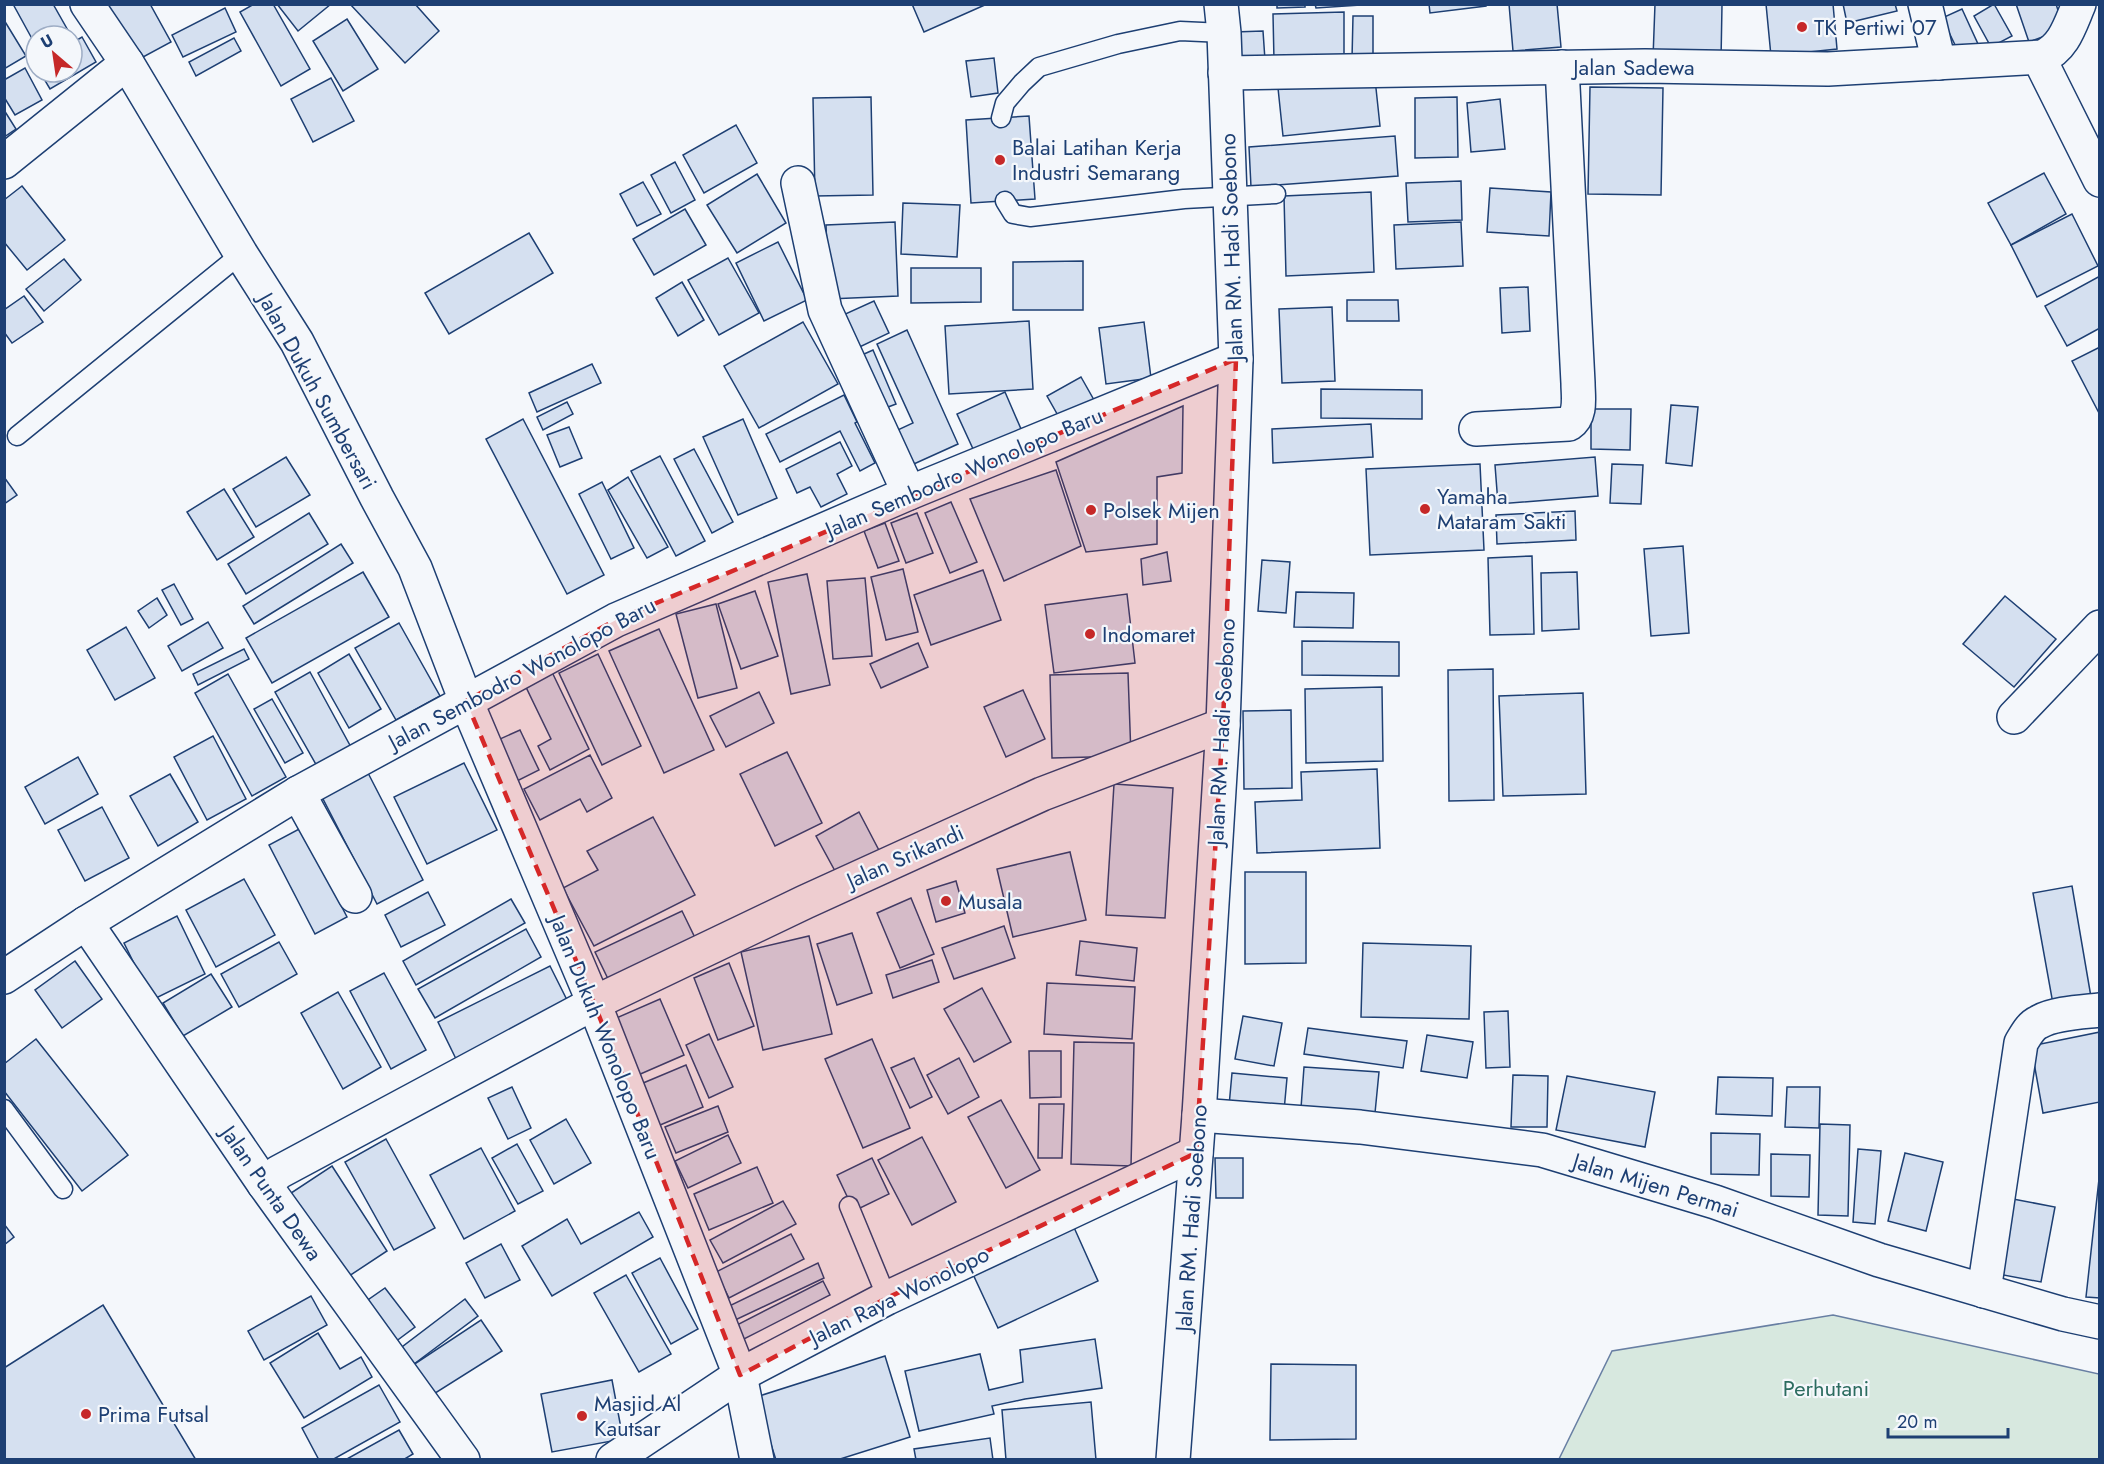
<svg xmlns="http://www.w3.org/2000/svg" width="2104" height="1464" font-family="Jost,sans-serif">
<rect width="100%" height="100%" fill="#f4f7fb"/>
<path fill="#d7e8df" stroke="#687fa3" stroke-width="1.5" d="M1833,1315L2099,1374V1459H1559L1612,1351Z"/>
<g fill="#d5e0f0" stroke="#1d3f73" stroke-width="1.5">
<path d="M13,4H53L70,34L67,36H36V46Z"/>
<path d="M100,4H150L171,42L132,63Z"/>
<path d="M254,4H273L310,69L281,86L240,12Z"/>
<path d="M277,4H331L298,31Z"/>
<path d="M350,4H415L439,31L405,63Z"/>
<path d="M912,4H987L924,32Z"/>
<path d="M1277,4H1305V7L1277,8Z"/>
<path d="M1315,4H1376L1316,8Z"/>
<path d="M1429,4H1486V6L1430,13Z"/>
<path d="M1509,4H1557L1561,47L1513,51Z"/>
<path d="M1655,4L1722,5L1721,60L1653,58Z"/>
<path d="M1766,4H1833L1837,49L1771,56Z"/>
<path d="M1843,4H1895L1897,11L1847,23Z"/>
<path d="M1994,4L2012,36L1991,47L1974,16Z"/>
<path d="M2016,4H2056L2064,29L2029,42Z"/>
<path d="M225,8L236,32L183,57L172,35Z"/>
<path d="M1962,9L1978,44L1959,53L1942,18Z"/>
<path d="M1344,12V60L1274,61L1273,14Z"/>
<path d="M1353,16H1373V60L1352,59Z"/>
<path d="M347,19L378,69L343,91L313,41Z"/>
<path d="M4,20L26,56L4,69Z"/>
<path d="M1263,31L1265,60L1235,62L1234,32Z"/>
<path d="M82,37L96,62L50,89L40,72H72V43Z"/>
<path d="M234,38L241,51L196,76L189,62Z"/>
<path d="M994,58L998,93L971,97L966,61Z"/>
<path d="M25,68L42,100L15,115L4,97V80Z"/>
<path d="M331,78L354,121L313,142L291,99Z"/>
<path d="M1375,79L1380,126L1283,136L1278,88Z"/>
<path d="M1590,87L1663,88L1661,195L1588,194Z"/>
<path d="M871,97L873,195L815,196L813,98Z"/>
<path d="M1457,97L1458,157L1415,158V98Z"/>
<path d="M1500,99L1505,149L1471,152L1467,103Z"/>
<path d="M4,110L16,129L4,137Z"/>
<path d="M1029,116L1035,199L971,203L966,120Z"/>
<path d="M736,125L757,163L704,193L683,155Z"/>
<path d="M1395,136L1398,176L1251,187L1249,147Z"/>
<path d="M675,162L695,200L671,213L651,175Z"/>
<path d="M2044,173L2066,214L2011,245L1988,203Z"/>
<path d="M757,174L786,223L737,253L707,205Z"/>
<path d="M1461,181L1462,220L1408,222L1406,183Z"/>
<path d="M643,182L661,214L637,226L620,194Z"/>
<path d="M22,186L65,240L27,270L4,242V200Z"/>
<path d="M1490,188L1551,192L1549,236L1487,232Z"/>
<path d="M1371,192L1374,272L1286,276L1284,196Z"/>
<path d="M903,203L960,205L957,257L901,254Z"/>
<path d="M685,209L706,245L654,275L633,239Z"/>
<path d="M2072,214L2098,266L2037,297L2011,245Z"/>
<path d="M895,222L898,296L829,299L826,225Z"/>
<path d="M1461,222L1463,266L1396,269L1394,225Z"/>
<path d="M529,233L553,273L449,334L425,293Z"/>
<path d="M778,242L807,300L764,321L736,263Z"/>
<path d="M728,258L759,313L719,335L688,280Z"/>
<path d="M64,259L81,280L44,311L26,289Z"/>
<path d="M1083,261V310H1013V262Z"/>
<path d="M911,268H981V302L911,303Z"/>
<path d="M2100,276V328L2067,346L2045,306Z"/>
<path d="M682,282L704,320L678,336L656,298Z"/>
<path d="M1528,287L1530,331L1502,333L1500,288Z"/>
<path d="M24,296L43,322L12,343L4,332V310Z"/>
<path d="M1347,300H1398L1399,321H1347Z"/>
<path d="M874,301L889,333L847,353L832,320Z"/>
<path d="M1332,307L1335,381L1282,383L1279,309Z"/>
<path d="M1029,321L1033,389L949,394L945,326Z"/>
<path d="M803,322L838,384L759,428L724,366Z"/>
<path d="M1144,322L1151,378L1106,384L1099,328Z"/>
<path d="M907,330L958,444L905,468L889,434L913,423L877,344Z"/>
<path d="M2100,347V415L2072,361Z"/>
<path d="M873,350L896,404L875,412L853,359Z"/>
<path d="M592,364L601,383L537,412L529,393Z"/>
<path d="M1081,377L1094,400L1060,419L1047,396Z"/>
<path d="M1321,389L1422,390V419L1321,418Z"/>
<path d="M1005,392L1021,429L974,451L957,414Z"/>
<path d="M844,395L857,422L855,423L875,463L860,471L840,431L780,462L766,434Z"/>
<path d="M567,402L573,414L543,430L537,417Z"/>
<path d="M1671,405L1698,407L1692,466L1666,463Z"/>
<path d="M1183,406L1182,473L1157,477V544L1086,552L1056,462Z"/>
<path d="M1591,409H1631L1630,450L1591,449Z"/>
<path d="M523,419L604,575L567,594L486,439Z"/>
<path d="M743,419L777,498L738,515L703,437Z"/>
<path d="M1371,424L1373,457L1273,463L1272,429Z"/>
<path d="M569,427L582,458L560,467L547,435Z"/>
<path d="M840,442L852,466L837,474L847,494L821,507L810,487L797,493L786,469Z"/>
<path d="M694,449L733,522L712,533L674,459Z"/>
<path d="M660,456L705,541L676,556L631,471Z"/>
<path d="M286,457L310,495L256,527L233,489Z"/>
<path d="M1595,457L1598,496L1498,504L1495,465Z"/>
<path d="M1480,464L1484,550L1370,555L1366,469Z"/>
<path d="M1612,464L1643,465L1641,504L1610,503Z"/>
<path d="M1056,470L1081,546L1004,581L970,499Z"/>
<path d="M4,477L17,495L4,504Z"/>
<path d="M628,477L668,547L647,558L608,490Z"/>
<path d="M602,482L634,548L611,559L579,494Z"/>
<path d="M224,489L254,537L217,560L187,512Z"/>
<path d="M951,502L977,562L950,573L925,513Z"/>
<path d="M1575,511L1576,540L1497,544L1496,515Z"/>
<path d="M309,513L328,544L246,594L228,564Z"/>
<path d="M917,513L933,553L906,563L891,523Z"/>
<path d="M885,523L899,561L878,568L864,531Z"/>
<path d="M341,544L353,563L254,624L243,606Z"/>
<path d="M1683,546L1689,633L1651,636L1644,549Z"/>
<path d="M1167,552L1171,581L1143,585L1141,559Z"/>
<path d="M1532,556L1534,634L1490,635L1488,558Z"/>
<path d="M1262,560L1290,562L1286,613L1258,611Z"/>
<path d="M903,569L918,632L886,640L871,577Z"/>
<path d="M983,570L1001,620L931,645L914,595Z"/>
<path d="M363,572L389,617L272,683L246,638Z"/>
<path d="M1577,572L1579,629L1542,631L1541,573Z"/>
<path d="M807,574L830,685L791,694L768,582Z"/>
<path d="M865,578L872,656L833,659L827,581Z"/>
<path d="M174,584L193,619L181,625L162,590Z"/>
<path d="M755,591L778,656L741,669L718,604Z"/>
<path d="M1296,592L1354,593L1353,628L1294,627Z"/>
<path d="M1127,594L1135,663L1054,673L1045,605Z"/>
<path d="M2005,596L2056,639L2014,687L1963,644Z"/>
<path d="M157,598L167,615L149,628L138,611Z"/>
<path d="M716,604L737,688L698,698L676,614Z"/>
<path d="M208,622L223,648L182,671L168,646Z"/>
<path d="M399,623L440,696L396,720L355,648Z"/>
<path d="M126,627L155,678L115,700L87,650Z"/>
<path d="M659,629L714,750L664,773L609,651Z"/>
<path d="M1302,641L1399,642V676L1302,675Z"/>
<path d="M918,643L928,667L881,688L870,664Z"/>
<path d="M244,649L249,659L198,685L193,674Z"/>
<path d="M349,654L381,709L349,728L318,673Z"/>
<path d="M598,654L641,746L602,765L559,673Z"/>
<path d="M1493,669L1494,800L1449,801L1448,670Z"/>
<path d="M551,670L589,749L550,770L538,746L551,739L524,683Z"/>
<path d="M310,672L352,749L318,768L275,692Z"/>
<path d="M1128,673L1131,756L1052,758L1050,675Z"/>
<path d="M228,674L286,777L252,796L195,693Z"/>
<path d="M1382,687L1383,761L1306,763L1305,689Z"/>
<path d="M1023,690L1045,739L1006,757L984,707Z"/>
<path d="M759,692L774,723L726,747L710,716Z"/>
<path d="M1583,693L1586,794L1503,796L1499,696Z"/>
<path d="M272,699L303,753L285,763L254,709Z"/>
<path d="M1291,710L1292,788L1244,789L1243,711Z"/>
<path d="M520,730L539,770L511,784L491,743Z"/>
<path d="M213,736L246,799L207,820L174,757Z"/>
<path d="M787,752L822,823L775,846L740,774Z"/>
<path d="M590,755L612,798L587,812L580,799L540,820L524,789Z"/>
<path d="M78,757L98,794L45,824L25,787Z"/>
<path d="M464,763L497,830L427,864L394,797Z"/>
<path d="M1377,769L1380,848L1257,853L1255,802L1302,800L1301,772Z"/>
<path d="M367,771L423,880L377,904L321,795Z"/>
<path d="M170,774L198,822L158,846L130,796Z"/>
<path d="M1114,784L1173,788L1165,918L1106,915Z"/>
<path d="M102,807L129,858L85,881L58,830Z"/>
<path d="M859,812L883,858L841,882L816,836Z"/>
<path d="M653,817L695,895L594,946L563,888L598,870L587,851Z"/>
<path d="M301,828L347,917L315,934L269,845Z"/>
<path d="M1070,852L1086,920L1013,937L997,869Z"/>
<path d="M1245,872H1306V963L1245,964Z"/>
<path d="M244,879L275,935L216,967L186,910Z"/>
<path d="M956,881L965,913L936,922L927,890Z"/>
<path d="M2072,886L2091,997L2053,1004L2033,893Z"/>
<path d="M428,892L445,925L401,947L385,915Z"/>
<path d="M911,898L934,954L900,968L877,913Z"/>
<path d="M511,899L525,923L416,985L403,961Z"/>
<path d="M682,911L698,944L611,985L595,952Z"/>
<path d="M177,916L205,974L152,1000L124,943Z"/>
<path d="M1004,926L1015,958L954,979L942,948Z"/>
<path d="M526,929L541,957L435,1018L418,989Z"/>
<path d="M852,933L872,993L837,1005L817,944Z"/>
<path d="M809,936L832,1034L763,1050L741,952Z"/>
<path d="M1080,941L1137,948L1134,981L1076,975Z"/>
<path d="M279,942L297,974L239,1007L221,974Z"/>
<path d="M1363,943L1471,946L1469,1019L1361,1017Z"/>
<path d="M932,960L939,982L893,998L886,975Z"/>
<path d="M75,961L102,999L62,1028L35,990Z"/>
<path d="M729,963L754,1026L718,1040L694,978Z"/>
<path d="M550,966L571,1008L459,1065L438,1022Z"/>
<path d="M384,973L426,1050L391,1069L350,991Z"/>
<path d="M211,974L232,1007L183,1036L163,1003Z"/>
<path d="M1047,983L1135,987L1132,1039L1044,1034Z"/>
<path d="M982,988L1011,1042L974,1062L944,1009Z"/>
<path d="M338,992L381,1067L343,1089L301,1013Z"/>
<path d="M660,999L684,1055L629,1079L605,1023Z"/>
<path d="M1508,1011L1510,1067L1486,1068L1484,1012Z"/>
<path d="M1243,1016L1282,1023L1274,1066L1235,1059Z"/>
<path d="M1308,1028L1407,1041L1403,1068L1304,1054Z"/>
<path d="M2100,1032V1102L2043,1113L2031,1046Z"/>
<path d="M709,1034L733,1087L709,1098L686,1045Z"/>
<path d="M1427,1035L1473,1042L1467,1078L1421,1071Z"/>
<path d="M36,1039L128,1155L82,1191L4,1091V1064Z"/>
<path d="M872,1039L910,1128L863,1148L825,1059Z"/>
<path d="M1074,1042L1134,1043L1131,1166L1071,1164Z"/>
<path d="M1029,1051H1061V1097L1030,1098Z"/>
<path d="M914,1058L932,1097L910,1108L891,1068Z"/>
<path d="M959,1058L979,1097L948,1114L927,1075Z"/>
<path d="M686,1065L703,1107L653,1128L636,1086Z"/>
<path d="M1304,1067L1379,1072L1375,1113L1301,1108Z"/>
<path d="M1232,1073L1287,1078L1284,1111L1229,1106Z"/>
<path d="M1513,1075L1548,1076L1547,1127H1511Z"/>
<path d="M1567,1076L1655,1092L1645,1147L1556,1130Z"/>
<path d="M1718,1077L1773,1078L1772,1116L1716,1114Z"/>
<path d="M512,1087L531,1128L508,1139L488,1098Z"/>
<path d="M1787,1087H1820L1819,1128L1785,1127Z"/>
<path d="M1001,1100L1040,1170L1006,1188L968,1117Z"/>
<path d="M1039,1104H1064L1062,1158H1038Z"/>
<path d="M718,1106L728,1132L676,1153L665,1127Z"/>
<path d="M566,1119L591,1163L554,1184L530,1140Z"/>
<path d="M1820,1124L1850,1125L1848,1216L1818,1215Z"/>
<path d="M1711,1133L1760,1134L1759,1175L1711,1174Z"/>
<path d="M728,1135L741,1163L688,1188L675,1161Z"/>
<path d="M922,1137L956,1202L912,1225L878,1160Z"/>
<path d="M386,1139L435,1228L394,1250L345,1162Z"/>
<path d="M517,1144L543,1191L518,1204L492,1158Z"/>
<path d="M481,1148L515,1211L464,1239L430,1175Z"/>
<path d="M1858,1149L1881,1151L1875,1224L1853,1222Z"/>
<path d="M1905,1153L1943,1162L1926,1231L1888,1221Z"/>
<path d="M1771,1154L1810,1155L1809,1197L1771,1196Z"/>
<path d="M872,1158L889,1194L854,1211L837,1175Z"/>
<path d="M1215,1158H1243V1198H1216Z"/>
<path d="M332,1166L387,1251L340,1282L285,1197Z"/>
<path d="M757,1167L773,1203L709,1230L694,1194Z"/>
<path d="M2099,1179H2100V1298L2086,1297Z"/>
<path d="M2013,1199L2055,1207L2041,1282L1998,1274Z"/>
<path d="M783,1201L796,1224L723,1263L710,1240Z"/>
<path d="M639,1212L653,1237L552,1296L522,1246L567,1219L581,1244Z"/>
<path d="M1072,1223L1098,1281L998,1328L971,1270Z"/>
<path d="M4,1224L14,1237L4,1245Z"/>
<path d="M791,1234L804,1259L729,1298L716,1272Z"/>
<path d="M501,1244L520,1280L485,1298L466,1263Z"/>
<path d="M660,1258L698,1329L671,1344L632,1273Z"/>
<path d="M818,1263L824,1278L731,1322L725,1308Z"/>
<path d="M626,1275L671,1354L639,1372L594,1293Z"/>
<path d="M823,1281L830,1295L740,1341L733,1327Z"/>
<path d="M385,1288L415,1327L395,1342L365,1302Z"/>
<path d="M311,1296L327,1325L264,1360L248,1331Z"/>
<path d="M465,1299L478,1316L410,1367L398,1350Z"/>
<path d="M103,1305L196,1460H4V1368Z"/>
<path d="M481,1320L502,1351L429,1397L410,1367Z"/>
<path d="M318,1333L340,1369L361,1357L372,1377L304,1418L270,1363Z"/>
<path d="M1095,1339L1102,1388L1025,1399L992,1406L994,1414L919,1431L905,1371L980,1354L989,1390L1023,1382L1020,1350Z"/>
<path d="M885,1356L910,1437L837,1460H776L756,1397Z"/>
<path d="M1271,1364L1356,1365V1439L1270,1440Z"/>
<path d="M612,1380L623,1439L552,1452L541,1394Z"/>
<path d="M379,1385L400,1422L332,1460H319L302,1428Z"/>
<path d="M1091,1402L1096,1460H1006L1002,1410Z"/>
<path d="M399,1430L413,1454L403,1460H345Z"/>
<path d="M990,1438L993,1460H916L914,1449Z"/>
</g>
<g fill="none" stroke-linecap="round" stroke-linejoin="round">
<defs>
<g id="lane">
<path d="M1001,118L1005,103L1022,83L1039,67L1118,44L1180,31L1224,33"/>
<path d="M1005,201L1013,214L1030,217L1184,199L1276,194"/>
<path d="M17,436L241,254"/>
<path d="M4,1109L63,1189"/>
<path d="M849,1206L887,1298"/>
</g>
<g id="street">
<path d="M87,4L127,63L241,254L297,342L377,498L415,568L466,701L594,1003L740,1375L757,1460"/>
<path d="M1925,4L1939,63"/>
<path d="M2042,57L2044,68L2100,180"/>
<path d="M1225,73L1645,66L1828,69L2042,57C2064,48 2070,25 2079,4"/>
<path d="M4,162L127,63"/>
<path d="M798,183L825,310L909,493"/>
<path d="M1476,429L1569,424C1582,415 1578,397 1578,383L1562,67"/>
<path d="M2014,717L2100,627"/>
<path d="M298,793L355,896"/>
<path d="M86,923L264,1184L463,1460"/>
<path d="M4,977L86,923L298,793L616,620L909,493L1236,359"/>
<path d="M1199,1115L1360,1127L1542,1150L1715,1202L1879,1260L2063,1314L2100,1322"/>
<path d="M264,1184L279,1172L594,1003L805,902L1042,794L1223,725"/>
<path d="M1984,1291L2021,1043C2026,1035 2030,1026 2039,1022C2054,1013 2082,1012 2100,1010"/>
<path d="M613,1460L740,1375L887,1298L1196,1153"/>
</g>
<path id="primary" d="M1173,1460L1199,1115L1223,725L1236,359L1224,33L1221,4"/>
</defs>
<use href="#lane" stroke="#1d3f73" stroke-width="21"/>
<use href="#street" stroke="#1d3f73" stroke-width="36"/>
<use href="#primary" stroke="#1d3f73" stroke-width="36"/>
<use href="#lane" stroke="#f4f7fb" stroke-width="18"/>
<use href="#street" stroke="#f4f7fb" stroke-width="33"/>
<use href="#primary" stroke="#f4f7fb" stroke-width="33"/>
</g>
<path fill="#d62828" fill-opacity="0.2" stroke="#d62828" stroke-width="4.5" stroke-dasharray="12 8" stroke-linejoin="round" d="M1236,359L1223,725L1196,1153L887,1298L740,1375L594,1003L466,701L616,620Z"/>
<g fill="#c62828" stroke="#f4f7fb" stroke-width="2">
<circle cx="1802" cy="27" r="6"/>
<circle cx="1000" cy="160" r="6"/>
<circle cx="1425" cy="509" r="6"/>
<circle cx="1091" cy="510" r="6"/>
<circle cx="1090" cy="634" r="6"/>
<circle cx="946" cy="901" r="6"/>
<circle cx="86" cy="1414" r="6"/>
<circle cx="582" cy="1416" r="6"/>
</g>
<g text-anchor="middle" stroke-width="4.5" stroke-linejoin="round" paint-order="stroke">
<g font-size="22" fill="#1d3f73" stroke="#f4f7fb" text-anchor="start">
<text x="1814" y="35">TK Pertiwi 07</text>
<text x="1012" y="155">Balai Latihan Kerja<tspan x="1012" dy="25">Industri Semarang</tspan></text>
<text x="1437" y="504">Yamaha<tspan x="1437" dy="25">Mataram Sakti</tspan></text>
<text x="1103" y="518">Polsek Mijen</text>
<text x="1102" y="642">Indomaret</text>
<text x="958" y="909">Musala</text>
<text x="594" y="1411">Masjid Al<tspan x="594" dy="25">Kautsar</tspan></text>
<text x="98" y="1422">Prima Futsal</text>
</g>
<g font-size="22" fill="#1d3f73" stroke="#f4f7fb">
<text x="1634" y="75">Jalan Sadewa</text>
<text transform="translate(1231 247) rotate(-92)" y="8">Jalan RM. Hadi Soebono</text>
<text transform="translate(318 391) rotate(61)" y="8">Jalan Dukuh Sumbersari</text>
<text transform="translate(964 472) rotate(-23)" y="8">Jalan Sembodro Wonolopo Baru</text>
<text transform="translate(522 673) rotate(-28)" y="8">Jalan Sembodro Wonolopo Baru</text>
<text transform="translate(1221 732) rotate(-87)" y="8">Jalan RM. Hadi Soebono</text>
<text transform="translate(905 856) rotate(-24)" y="8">Jalan Srikandi</text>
<text transform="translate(606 1037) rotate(68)" y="8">Jalan Dukuh Wonolopo Baru</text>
<text transform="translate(1656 1185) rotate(17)" y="8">Jalan Mijen Permai</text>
<text transform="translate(272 1193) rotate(55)" y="8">Jalan Punta Dewa</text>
<text transform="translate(1191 1218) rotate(-86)" y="8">Jalan RM. Hadi Soebono</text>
<text transform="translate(899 1295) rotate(-26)" y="8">Jalan Raya Wonolopo</text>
</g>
<g font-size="22" fill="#2c6c60" stroke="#f4f7fb">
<text x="1826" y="1396">Perhutani</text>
</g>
</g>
<rect width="2104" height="1464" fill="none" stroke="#1d3f73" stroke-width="12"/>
<g transform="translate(54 54) rotate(331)"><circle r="28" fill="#f4f7fb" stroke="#9eadc5" stroke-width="1.5"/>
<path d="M0-4.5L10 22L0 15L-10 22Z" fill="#c62828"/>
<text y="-9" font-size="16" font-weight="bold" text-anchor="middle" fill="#1d3f73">U</text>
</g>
<path d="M1888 1428v9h120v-9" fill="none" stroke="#1d3f73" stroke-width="3"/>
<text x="1897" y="1428" font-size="18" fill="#1d3f73" stroke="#f4f7fb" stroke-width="4.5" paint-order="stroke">20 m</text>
</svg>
